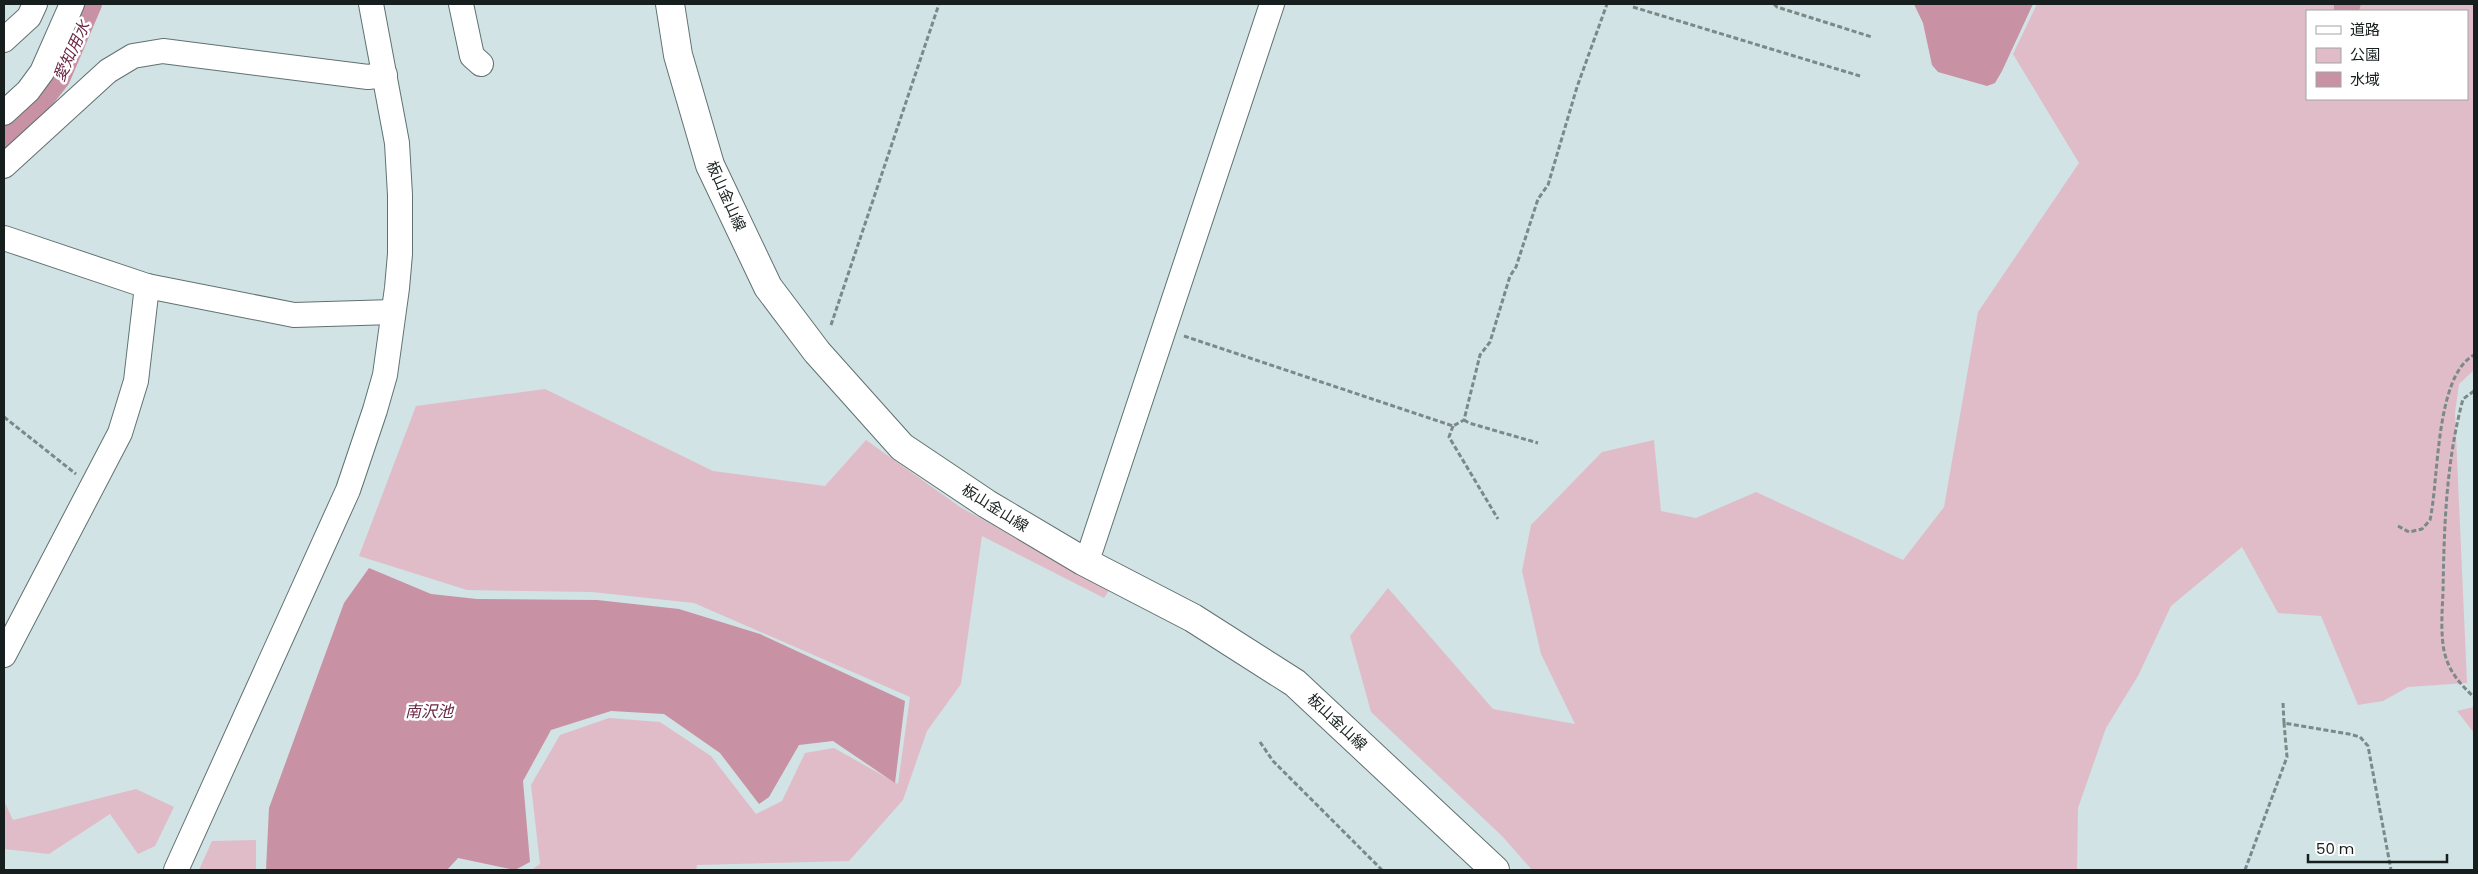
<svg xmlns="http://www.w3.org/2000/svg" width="2478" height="874" font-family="Poppins,'Noto Sans JP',sans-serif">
<rect width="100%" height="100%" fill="#d1e3e4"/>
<g fill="#e0bcc8" fill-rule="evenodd">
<path d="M2037,4H2474V370L2459,384L2455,413L2467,683L2408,687L2383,701L2358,705L2321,616L2278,613L2242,547L2171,606L2138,676L2106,728L2078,808L2077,870H1532L1503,837L1371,712L1350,636L1388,588L1493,709L1575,724L1541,654L1522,571L1531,525L1602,452L1654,440L1661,511L1696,518L1756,492L1903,560L1944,507L1978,312L2079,163L2013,54ZM2307,11H2467V99H2307Z"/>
<path d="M545,389L713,471L825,486L866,440L960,507L1109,590L1104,598L982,536L961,684L927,731L903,800L849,861L697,865L696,870H531L540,864L531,785L560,735L609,718L660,722L711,756L756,814L782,801L805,753L834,748L898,784L910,697L694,603L592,592L467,590L359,556L416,406Z"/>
<path d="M2474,707V733L2457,711Z"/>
<path d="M136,789L174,807L155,846L138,854L110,814L49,854L4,849V801L13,820Z"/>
<path d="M256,840V870H199L212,841Z"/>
</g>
<g fill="#c891a4">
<path d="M1914,4H2033L2002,71L1995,83L1987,86L1938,72L1932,65L1923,23Z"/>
<path d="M2334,4H2361L2359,11H2334Z"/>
<path d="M369,568L431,594L477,599L597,600L679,609L760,634L905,701L895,783L833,741L799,745L769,797L759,804L720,753L664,714L611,711L551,730L523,781L530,862L515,870L458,858L447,870H266L269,808L344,603Z"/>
</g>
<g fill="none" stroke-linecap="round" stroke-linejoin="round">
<path stroke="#c891a4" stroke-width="20" d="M4,138L41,103L60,79L92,4"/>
<defs>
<g id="minor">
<path d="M461,4L472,56L481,64"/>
<path d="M4,40L29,17L35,4"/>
<path d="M4,113L28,91L42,72L72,4"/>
<path d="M4,166L108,71L133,56L163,51L368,77L385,75"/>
<path d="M4,238L147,286L294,315L393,312"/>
<path d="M1083,561L1091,549L1272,4"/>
<path d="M4,655L120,433L136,381L147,286"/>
<path d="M176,870L348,490L375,410L385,375L397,288L400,254V195L397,143L371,4"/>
</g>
<path id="major" d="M670,4L678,55L710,165L768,287L817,352L902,447L987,504L1083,561L1193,618L1295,683L1495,870"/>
</defs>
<use href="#minor" stroke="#617172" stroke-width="26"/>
<use href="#major" stroke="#617172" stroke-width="30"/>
<g stroke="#7c8989" stroke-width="3" stroke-dasharray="5 2.5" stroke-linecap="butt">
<path d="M1774,4L1777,7L1872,37"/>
<path d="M1633,7L1860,76"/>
<path d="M831,325L939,4"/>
<path d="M1184,336L1453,426L1464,420L1480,355L1490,342L1510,276L1516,267L1538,199L1548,185L1577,87L1607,4"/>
<path d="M2474,391L2463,399C2446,462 2444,527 2443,593C2442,611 2440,641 2446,658C2451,674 2462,686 2474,697"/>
<path d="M4,417L76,474"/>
<path d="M1464,420L1469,423L1538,443"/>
<path d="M1453,426L1449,437L1498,519"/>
<path d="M2398,526L2409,532L2422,529L2430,520C2439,480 2435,376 2474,355"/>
<path d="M2283,703L2284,723L2349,734L2360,737L2368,746L2391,870"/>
<path d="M1260,742L1273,761L1382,870"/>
<path d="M2245,870L2287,757L2284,723"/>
</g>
<use href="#minor" stroke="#fff" stroke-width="24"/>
<use href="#major" stroke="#fff" stroke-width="28"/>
</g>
<g text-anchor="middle" stroke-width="5" stroke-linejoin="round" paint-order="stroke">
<g font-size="15" fill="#171e1e" stroke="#fff">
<text transform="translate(726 196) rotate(66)" y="5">板山金山線</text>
<text transform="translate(995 508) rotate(32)" y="5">板山金山線</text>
<text transform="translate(1337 722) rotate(43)" y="5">板山金山線</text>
</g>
<g font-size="16" font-style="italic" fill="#6a2643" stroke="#fff">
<text transform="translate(71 51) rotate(-65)" y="6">愛知用水</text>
<text x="429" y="717">南沢池</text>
</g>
</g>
<rect width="2478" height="874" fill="none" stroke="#171e1e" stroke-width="10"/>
<rect x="2306" y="10" width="162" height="90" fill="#ffffff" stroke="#a2a5a5"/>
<rect x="2316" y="26" width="25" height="8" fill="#ffffff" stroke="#a2a5a5"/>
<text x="2350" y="35" font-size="15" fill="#171e1e">道路</text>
<rect x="2316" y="48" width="25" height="15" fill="#e0bcc8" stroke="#a2a5a5"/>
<text x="2350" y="60" font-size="15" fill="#171e1e">公園</text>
<rect x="2316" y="72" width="25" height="15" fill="#c891a4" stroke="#a2a5a5"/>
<text x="2350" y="85" font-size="15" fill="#171e1e">水域</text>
<path d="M2308 854v8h139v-8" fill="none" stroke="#171e1e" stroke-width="2.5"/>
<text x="2316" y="854" font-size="15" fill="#171e1e" stroke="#ffffff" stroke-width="4" paint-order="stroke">50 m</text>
</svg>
